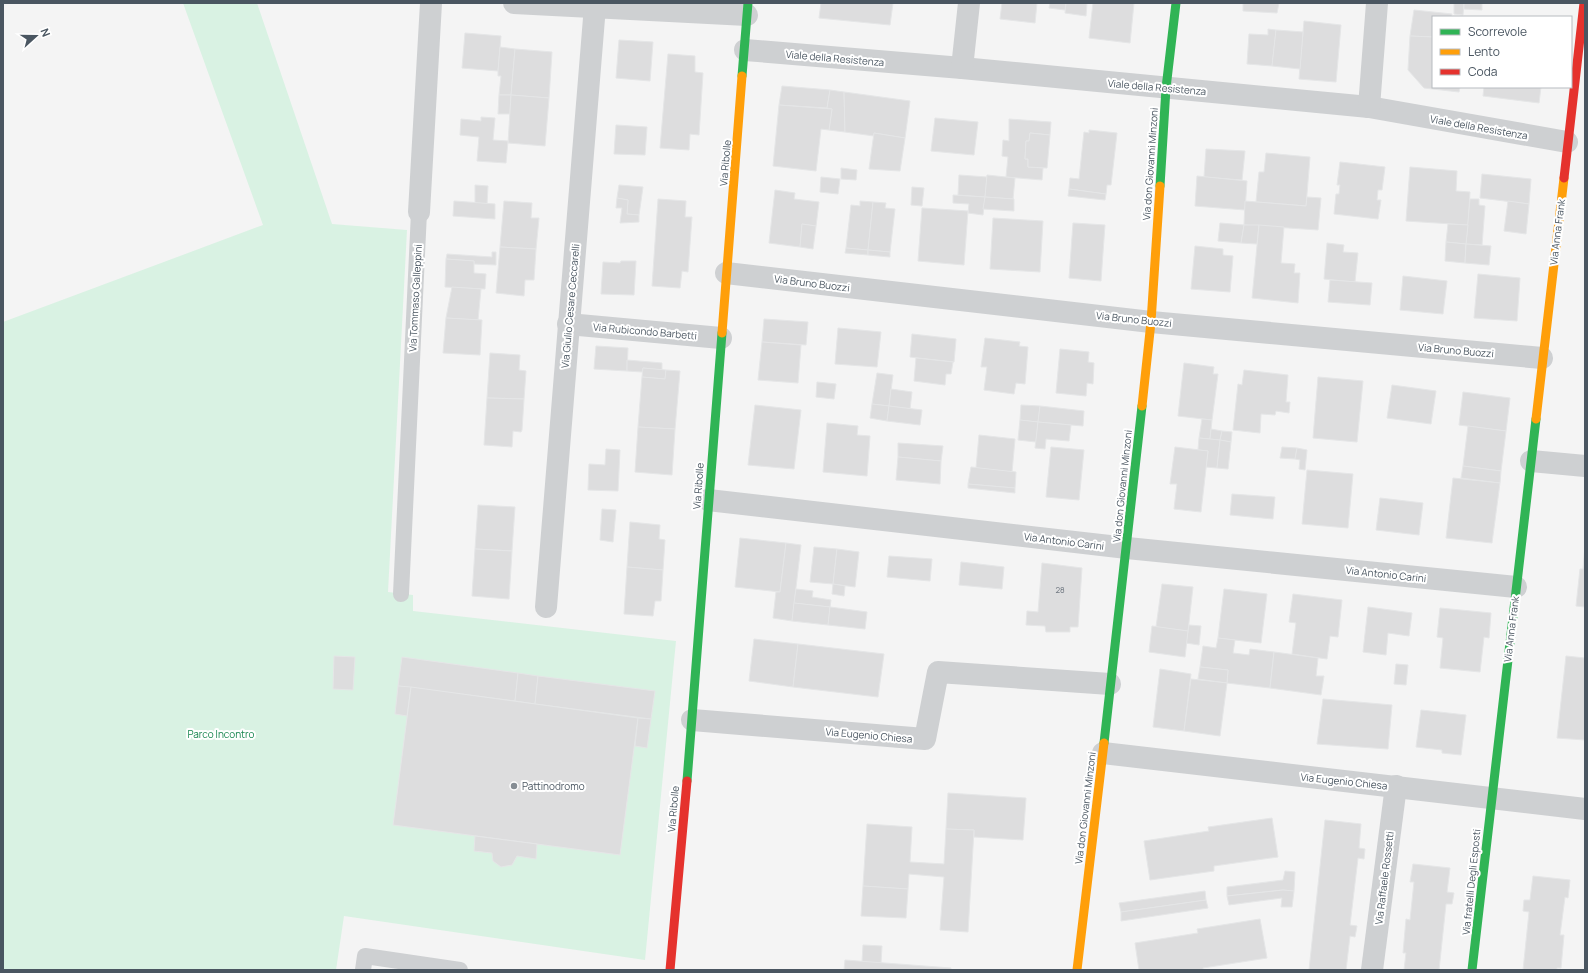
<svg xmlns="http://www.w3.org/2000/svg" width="1588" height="973" font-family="Manrope,sans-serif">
<rect width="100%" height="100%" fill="#f4f4f4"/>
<path fill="#d9f2e3" d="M183,3H257L332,224L407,230L388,592L413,595V611L676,641L645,960L344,916L336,970H3V322L263,225Z"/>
<g fill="#ddddde" stroke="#e5e6e7">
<path d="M821,3H893L890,25L819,18Z"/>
<path d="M1002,3H1037L1035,23L1000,19Z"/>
<path d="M1050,3H1066L1065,10L1049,8Z"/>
<path d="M1066,3H1087L1086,16L1065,13Z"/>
<path d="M1093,3H1134L1130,43L1089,38Z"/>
<path d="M1243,3H1279L1277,13L1243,11Z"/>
<path d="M1454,3H1464L1463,15L1454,14Z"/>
<path d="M1464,3H1482V10L1464,9Z"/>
<path d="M1414,10L1452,14L1451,17H1433V37L1410,36Z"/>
<path d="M1304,21L1341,25L1336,82L1299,79Z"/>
<path d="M1268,29L1276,30L1272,66L1247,64L1249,34L1268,35Z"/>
<path d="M1276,30L1303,32L1300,69L1272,66Z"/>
<path d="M465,33L501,36L498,71L462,68Z"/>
<path d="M1410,36L1433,37V87H1460L1459,92L1424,88L1408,70Z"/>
<path d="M619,40L653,42L650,81L616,78Z"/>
<path d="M500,47L515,49L511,95H499L501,76H498V71Z"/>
<path d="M515,49L552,52L549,98L511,95Z"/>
<path d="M668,54L695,56V72L703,73L699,135L690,134L689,150L660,148Z"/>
<path d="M782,86L830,90L827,108L779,105Z"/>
<path d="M1484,87H1541L1539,103L1483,96Z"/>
<path d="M830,90L844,92L845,132L829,130L832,109L827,108Z"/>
<path d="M844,92L910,101L905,138L874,133V136L845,132Z"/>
<path d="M499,95H511L510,114H498Z"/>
<path d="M511,95L549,98L545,146L508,143Z"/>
<path d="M779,105L832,109L829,130L821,129L816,171L773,166Z"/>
<path d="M481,117L495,118L493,140L508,141L506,163L477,161L479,137L460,135L461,119L481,121Z"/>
<path d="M935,118L978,122L974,155L931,151Z"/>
<path d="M1009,119L1051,122L1050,135L1030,133L1029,141H1026L1025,159H1028V167L1043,168L1042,180L1006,177L1008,157L1002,156L1003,140L1009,141Z"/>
<path d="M616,125L647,127L645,155L614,154Z"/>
<path d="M1089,130L1117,133L1111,185H1107L1106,194L1069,189L1070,178L1079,179L1084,132L1089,133Z"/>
<path d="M874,133L905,138L900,171L869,169Z"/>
<path d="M1030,133L1050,135L1047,168L1028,167V159H1025L1026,141H1029Z"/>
<path d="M1206,149L1245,151L1242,180L1204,177Z"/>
<path d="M1266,153L1310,157L1306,206L1256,202L1259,172H1264Z"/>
<path d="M1340,162L1385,167L1382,190H1378L1377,200H1381L1378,219L1334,214L1336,194H1339L1340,185H1337Z"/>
<path d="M1410,167L1457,171L1456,191L1470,192L1468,225L1406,221Z"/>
<path d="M841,168L857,170L856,180L841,179Z"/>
<path d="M1482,174L1531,179L1529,204L1480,198Z"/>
<path d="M959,175L987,177L985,197L958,195Z"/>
<path d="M987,175L1015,178L1013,199L985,197Z"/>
<path d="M1197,176L1247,181L1245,210L1195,206Z"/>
<path d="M821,177L840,179L838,194L820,192Z"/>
<path d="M475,185L488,186L487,204L475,203Z"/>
<path d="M619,185L643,187L639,215L627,214L628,200L617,198Z"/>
<path d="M912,187L924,188L922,206L911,205Z"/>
<path d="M1069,189L1106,194L1105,200L1068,196Z"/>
<path d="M775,190L795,193L794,199L819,202L816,226L802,224L800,247L769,243Z"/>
<path d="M953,195L985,197L983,215L968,213L969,204L953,203Z"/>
<path d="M985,197L1014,199V211L983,209Z"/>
<path d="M1307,197L1321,198L1318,230L1244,225L1245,201L1306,206Z"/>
<path d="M617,198L628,200L627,214L639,215V222L620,223L622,208H616Z"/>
<path d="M658,199L686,201L685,217H692L688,272L682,271L680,288L652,286Z"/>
<path d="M1470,199H1479V205L1485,206L1482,245L1466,244Z"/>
<path d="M454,201L495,204V219L453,216Z"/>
<path d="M504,201L532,203L531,218H539L536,249L500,247Z"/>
<path d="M860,201L873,202L868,250L846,248L851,205L860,206Z"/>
<path d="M1508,201L1529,204L1526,234L1504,231Z"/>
<path d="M873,202L886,203L885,208L895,209L890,252L868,250Z"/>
<path d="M922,208L968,211L964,265L918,261Z"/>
<path d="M993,218L1043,221L1040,272L990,269Z"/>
<path d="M1073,223L1105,225L1101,281L1069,278Z"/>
<path d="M1220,223L1244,225L1241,243L1218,241Z"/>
<path d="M802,224L816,226L813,249L800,247Z"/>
<path d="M1448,224L1468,225L1466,244L1446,242Z"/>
<path d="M1244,225H1259L1257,244L1241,243Z"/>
<path d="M1259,225L1284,227L1281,263L1295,264L1294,273H1300L1298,303L1252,298Z"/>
<path d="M1446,242L1466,244L1465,263L1445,261Z"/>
<path d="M1327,243L1344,245L1343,252L1358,253L1355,282L1324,279Z"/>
<path d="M1466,244L1491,246L1489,265L1465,263Z"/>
<path d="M1195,246L1223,249V255L1233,256L1230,292L1191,289Z"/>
<path d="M500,247L536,249L534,280H525L524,296L496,293Z"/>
<path d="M846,248L868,250V255L845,253Z"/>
<path d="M868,250L890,252V257L868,255Z"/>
<path d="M492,252H496V265L474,264V261L446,259L447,254L492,257Z"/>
<path d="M446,259L474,261V273L486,274L485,289L445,287Z"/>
<path d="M621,261H636L634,295L601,294L603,262L620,263Z"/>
<path d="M1478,274L1520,278L1517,321L1474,318Z"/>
<path d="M1403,276L1447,281L1443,314L1400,310Z"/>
<path d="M1330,280L1372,283L1370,305L1328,302Z"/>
<path d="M452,287L481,289L478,320L446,318Z"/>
<path d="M446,318L482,320L480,355L443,353Z"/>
<path d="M764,319L808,322L806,345L762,342Z"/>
<path d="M838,328L881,332L877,367L835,364Z"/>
<path d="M912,334L956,339L954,362L910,357Z"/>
<path d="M985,338L1020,342L1019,346L1028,347L1025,384L1016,383L1014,394L984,390L987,367H981Z"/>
<path d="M762,342L801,345L798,383L758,380Z"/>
<path d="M596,346L628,348L627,371L594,369Z"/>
<path d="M1060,349L1089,352L1088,362L1094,363L1093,384L1087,383L1086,396L1056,393Z"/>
<path d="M490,353L520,355L519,370L526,371L524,399L487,398Z"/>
<path d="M916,358L953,362L951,374H946L945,385L914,381Z"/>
<path d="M627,360L662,363V370L643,368L642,372L627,371Z"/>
<path d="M1184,363L1214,367L1213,374H1218L1212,420L1178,416Z"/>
<path d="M643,368L666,370L665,379L642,377Z"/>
<path d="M666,370L680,371L675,429L638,427L642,377L665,379Z"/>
<path d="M1244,370L1288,375L1286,402H1290L1289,413L1276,411L1275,415L1261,414L1260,433L1233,430L1238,384L1242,385Z"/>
<path d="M877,373L893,375L889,406L872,404Z"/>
<path d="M1318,377L1363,381L1357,442L1313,438Z"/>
<path d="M817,382L836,384L834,399L816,397Z"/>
<path d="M1392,385L1436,391L1431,424L1387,418Z"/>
<path d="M891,389L912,392L910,409L889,406Z"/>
<path d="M1463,392L1510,398L1506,431L1459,425Z"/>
<path d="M487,398L524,399L522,430L521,432L513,431L512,447L484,445Z"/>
<path d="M872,404L889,406L887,421L870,418Z"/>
<path d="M755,405L801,410L794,469L748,465Z"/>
<path d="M1021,405L1040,406L1038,422L1020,420Z"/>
<path d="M889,406L922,410L920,425L887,421Z"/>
<path d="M1040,406L1084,411L1083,426L1038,422Z"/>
<path d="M1202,419L1212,420L1210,439L1199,438Z"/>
<path d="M1020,420L1038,422L1036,442L1018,440Z"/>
<path d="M1038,422L1071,425L1069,441L1046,439L1045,449L1035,448Z"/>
<path d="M827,423L858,426L857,435L870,436L867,476L823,472Z"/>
<path d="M1468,426L1506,431L1501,471L1463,466Z"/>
<path d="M638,427L675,429L672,475L635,472Z"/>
<path d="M1211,429L1222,431L1220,440L1210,439Z"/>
<path d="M1222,431L1232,432L1231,442L1220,440Z"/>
<path d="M979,435L1015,439L1012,472L976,468Z"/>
<path d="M1199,438L1220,440L1217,468L1206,467L1208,451L1198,450Z"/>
<path d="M1220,440L1231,442L1228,469L1217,468Z"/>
<path d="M898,443L943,446L941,461L898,457Z"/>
<path d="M1051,447L1084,450L1079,500L1046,497Z"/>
<path d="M1175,447L1208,451L1201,512L1174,509L1177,484H1170Z"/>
<path d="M1282,447L1297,448L1295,459L1280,458Z"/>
<path d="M1297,448L1307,450L1305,470L1299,469L1300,460L1295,459Z"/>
<path d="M606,449L620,450L618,491L588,490L589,464L605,465Z"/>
<path d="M898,457L941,461L940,484L896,480Z"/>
<path d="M1463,466L1501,471L1500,483L1461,478Z"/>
<path d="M971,467L1016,472L1015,488L968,484Z"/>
<path d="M1307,470L1353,474L1348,528L1302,524Z"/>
<path d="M1453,478L1500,483L1492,543L1446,538Z"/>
<path d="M968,484L1015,488V493L968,488Z"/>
<path d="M1232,494L1275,497L1273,519L1230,515Z"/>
<path d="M1380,498L1423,503L1419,535L1376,530Z"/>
<path d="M478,505L515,507L512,551L475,549Z"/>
<path d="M602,509L616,510L613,542L600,540Z"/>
<path d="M630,522L660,525L659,539L665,540L663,570L627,567Z"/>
<path d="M740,538L786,543L780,592L735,587Z"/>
<path d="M786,543L801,545L792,621L773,618L776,592H780Z"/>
<path d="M1585,546V607L1576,606L1580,569H1583Z"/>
<path d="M814,547L837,549L833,584L810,582Z"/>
<path d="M475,549L512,551L509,599L472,596Z"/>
<path d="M837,549L859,552L855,587L833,584Z"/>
<path d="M889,556L932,559L930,581L887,577Z"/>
<path d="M961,562L1004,567L1002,589L959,585Z"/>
<path d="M1042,563L1082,568L1078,627H1070V632H1046L1045,626L1026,625L1027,611L1038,612Z"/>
<path d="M627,567L663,570L661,601H655L653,616L624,614Z"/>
<path d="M833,584L845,586L844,596L832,594Z"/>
<path d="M1162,584L1193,587L1188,631L1156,627Z"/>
<path d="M796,589L813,591L812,597L831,600L830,607L794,603Z"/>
<path d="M1224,589L1267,594L1261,643L1218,638Z"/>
<path d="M1293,594L1342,600L1338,637L1330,636L1327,659L1292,654L1296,623L1289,622Z"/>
<path d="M794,603L830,607L828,625L792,621Z"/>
<path d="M830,607L867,612L865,629L828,625Z"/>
<path d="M1368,607L1412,613L1409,636L1388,633L1386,655L1363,652Z"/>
<path d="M1440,608L1491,613L1489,638L1484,637L1480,672L1440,668L1443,638L1437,637Z"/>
<path d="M1189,625L1201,626L1199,645L1186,643Z"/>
<path d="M1152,626L1188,631L1185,657L1149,652Z"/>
<path d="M1218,638L1235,640L1233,653L1249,655L1250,649L1274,652L1270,688L1227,683L1228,670L1200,667L1203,646L1216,648Z"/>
<path d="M754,639L798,644L793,687L749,681Z"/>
<path d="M798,644L884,654L878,697L793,687Z"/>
<path d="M1274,652L1318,658L1316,676H1324L1321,695L1270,688Z"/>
<path d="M334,656L355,657L353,690L333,689Z"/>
<path d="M1566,656L1585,658V740L1557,738Z"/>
<path d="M402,657L518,673L515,701L398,686Z"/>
<path d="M1396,664L1408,665L1406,685L1394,684Z"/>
<path d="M1200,667L1228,670L1227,683L1198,679Z"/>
<path d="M1160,669L1191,674L1184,731L1153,727Z"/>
<path d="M518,673L538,676L535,704L515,701Z"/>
<path d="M538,676L655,691L651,719L535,704Z"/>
<path d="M1191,679L1227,683L1220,736L1184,731Z"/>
<path d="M398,686L411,687L407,716L395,714Z"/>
<path d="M411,687L638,718L620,855L393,825Z"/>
<path d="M1323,699L1392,705L1388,749L1317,744Z"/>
<path d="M1421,710L1466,715L1461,755L1442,753V750L1416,747Z"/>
<path d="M638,718L651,719L647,748L635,746Z"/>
<path d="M948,793L1026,798L1023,840L974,837V830L946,829Z"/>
<path d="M1272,818L1278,857L1214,866V871L1150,880L1144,841L1209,831L1208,827Z"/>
<path d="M1325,820L1361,824L1359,848L1365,849L1364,859L1358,858L1350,925L1357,926L1355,937L1350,936L1346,970H1309Z"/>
<path d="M867,824L912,827L910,862L944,864L946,829L974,830L968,932L940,930L944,877L909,874L908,889L863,886Z"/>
<path d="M475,836L537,844L536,859L517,856L512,865L501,867L493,861L492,853L474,851Z"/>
<path d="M1413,864L1450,868L1447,892L1454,893L1452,904H1446L1439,970H1404L1406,953H1403L1406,919L1410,920L1414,882H1410Z"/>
<path d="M1285,871L1295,872L1294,891L1283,890L1227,896V887L1283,880Z"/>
<path d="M1533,876L1570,880L1568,898L1565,897L1560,935H1564L1561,968H1557V970H1523L1529,912L1523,911L1524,900H1530Z"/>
<path d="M863,886L908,889L906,918L861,916Z"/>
<path d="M1283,890L1294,891L1292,907H1281L1282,898L1229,905L1227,896Z"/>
<path d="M1205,891L1206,900L1121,912L1119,903Z"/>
<path d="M1206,900L1208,908L1121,921V912Z"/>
<path d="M1260,919L1267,958L1203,968V970H1139L1135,943L1198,933L1197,929Z"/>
<path d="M863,945L882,946L881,963L862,962Z"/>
<path d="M845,960L951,968V970H844Z"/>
</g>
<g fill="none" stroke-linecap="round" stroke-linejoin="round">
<g stroke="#ced0d2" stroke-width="16">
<path d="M401,594L419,212"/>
<path d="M363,970L365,956L460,970"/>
</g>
<g stroke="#ced0d2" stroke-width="22">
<path d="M514,3L747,15"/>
<path d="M745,50L962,68L1369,107L1567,142"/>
<path d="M962,68L969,3"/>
<path d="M1369,107L1377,3"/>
<path d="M419,212L431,3"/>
<path d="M726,273L1151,322L1542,358"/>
<path d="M568,324L721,338"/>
<path d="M1531,461L1585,466"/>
<path d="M708,500L1127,548L1516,587"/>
<path d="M546,607L595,6"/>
<path d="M692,720L925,739L938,672L1110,684"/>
<path d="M1103,753L1585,809"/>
<path d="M1372,970L1396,786"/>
</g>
<g stroke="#30b455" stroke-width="9">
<path d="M742,76L748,3"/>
<path d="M1160,186L1166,88L1176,3"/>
<path d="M1104,743L1142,406"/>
<path d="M687,781L722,333"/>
<path d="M1472,970L1536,419"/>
</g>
<g stroke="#ff9f0a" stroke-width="9">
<path d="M722,333L742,76"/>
<path d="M1142,406L1151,322L1160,186"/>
<path d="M1536,419L1564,178"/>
<path d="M1077,970L1104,743"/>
</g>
<g stroke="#e5322d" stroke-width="9">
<path d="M1564,178L1584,3"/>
<path d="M670,970L687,781"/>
</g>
</g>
<circle fill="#868d94" stroke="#fff" stroke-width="1.5" cx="514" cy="786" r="4"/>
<g text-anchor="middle" stroke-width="4" stroke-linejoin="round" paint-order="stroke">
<g font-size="8" fill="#707881">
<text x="1060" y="593">28</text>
</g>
<g font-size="10" fill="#4a5661" stroke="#fff">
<text transform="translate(835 58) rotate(5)" y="4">Viale della Resistenza</text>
<text transform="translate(1157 87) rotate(5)" y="4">Viale della Resistenza</text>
<text transform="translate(1479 127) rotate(10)" y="4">Viale della Resistenza</text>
<text transform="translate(725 163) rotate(-85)" y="4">Via Ribolle</text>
<text transform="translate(1150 164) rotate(-86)" y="4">Via don Giovanni Minzoni</text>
<text transform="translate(1557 232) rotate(-83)" y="4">Via Anna Frank</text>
<text transform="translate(812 283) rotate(7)" y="4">Via Bruno Buozzi</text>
<text transform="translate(415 298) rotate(-87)" y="4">Via Tommaso Galleppini</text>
<text transform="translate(570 306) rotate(-85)" y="4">Via Giulio Cesare Ceccarelli</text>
<text transform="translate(1134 319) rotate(6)" y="4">Via Bruno Buozzi</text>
<text transform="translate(645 331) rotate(5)" y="4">Via Rubicondo Barbetti</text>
<text transform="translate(1456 350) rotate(5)" y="4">Via Bruno Buozzi</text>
<text transform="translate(698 486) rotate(-86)" y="4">Via Ribolle</text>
<text transform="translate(1122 486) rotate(-84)" y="4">Via don Giovanni Minzoni</text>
<text transform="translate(1064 541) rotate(7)" y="4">Via Antonio Carini</text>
<text transform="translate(1386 574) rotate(6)" y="4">Via Antonio Carini</text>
<text transform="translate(1511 629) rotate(-83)" y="4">Via Anna Frank</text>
<text transform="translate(869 735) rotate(5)" y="4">Via Eugenio Chiesa</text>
<text transform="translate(1344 781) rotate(6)" y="4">Via Eugenio Chiesa</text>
<text transform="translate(1085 808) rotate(-83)" y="4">Via don Giovanni Minzoni</text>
<text transform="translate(673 809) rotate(-85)" y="4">Via Ribolle</text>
<text transform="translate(1384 878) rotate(-83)" y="4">Via Raffaele Rossetti</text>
<text transform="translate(1471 882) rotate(-84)" y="4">Via fratelli Degli Esposti</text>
</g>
<g font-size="10" fill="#17864f" stroke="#fff">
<text x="221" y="738">Parco Incontro</text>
</g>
<g font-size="10" fill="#4a5661" stroke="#fff" text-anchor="start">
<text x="522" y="790">Pattinodromo</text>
</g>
</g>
<rect width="1588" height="973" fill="none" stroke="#4a5661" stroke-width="8"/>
<rect x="1432" y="16" width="140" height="72" fill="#ffffff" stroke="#b7bbc0"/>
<rect x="1440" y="29" width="20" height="6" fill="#30b455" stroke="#b7bbc0"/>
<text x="1468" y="36" font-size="12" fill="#4a5661">Scorrevole</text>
<rect x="1440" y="49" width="20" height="6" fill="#ff9f0a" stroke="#b7bbc0"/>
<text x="1468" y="56" font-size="12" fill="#4a5661">Lento</text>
<rect x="1440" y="69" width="20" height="6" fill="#e5322d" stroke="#b7bbc0"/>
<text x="1468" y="76" font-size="12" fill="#4a5661">Coda</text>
<g transform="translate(36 36) rotate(69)" stroke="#ffffff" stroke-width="3" paint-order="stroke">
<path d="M0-3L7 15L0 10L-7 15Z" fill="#4a5661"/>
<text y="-6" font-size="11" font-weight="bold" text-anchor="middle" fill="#4a5661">N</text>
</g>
</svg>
